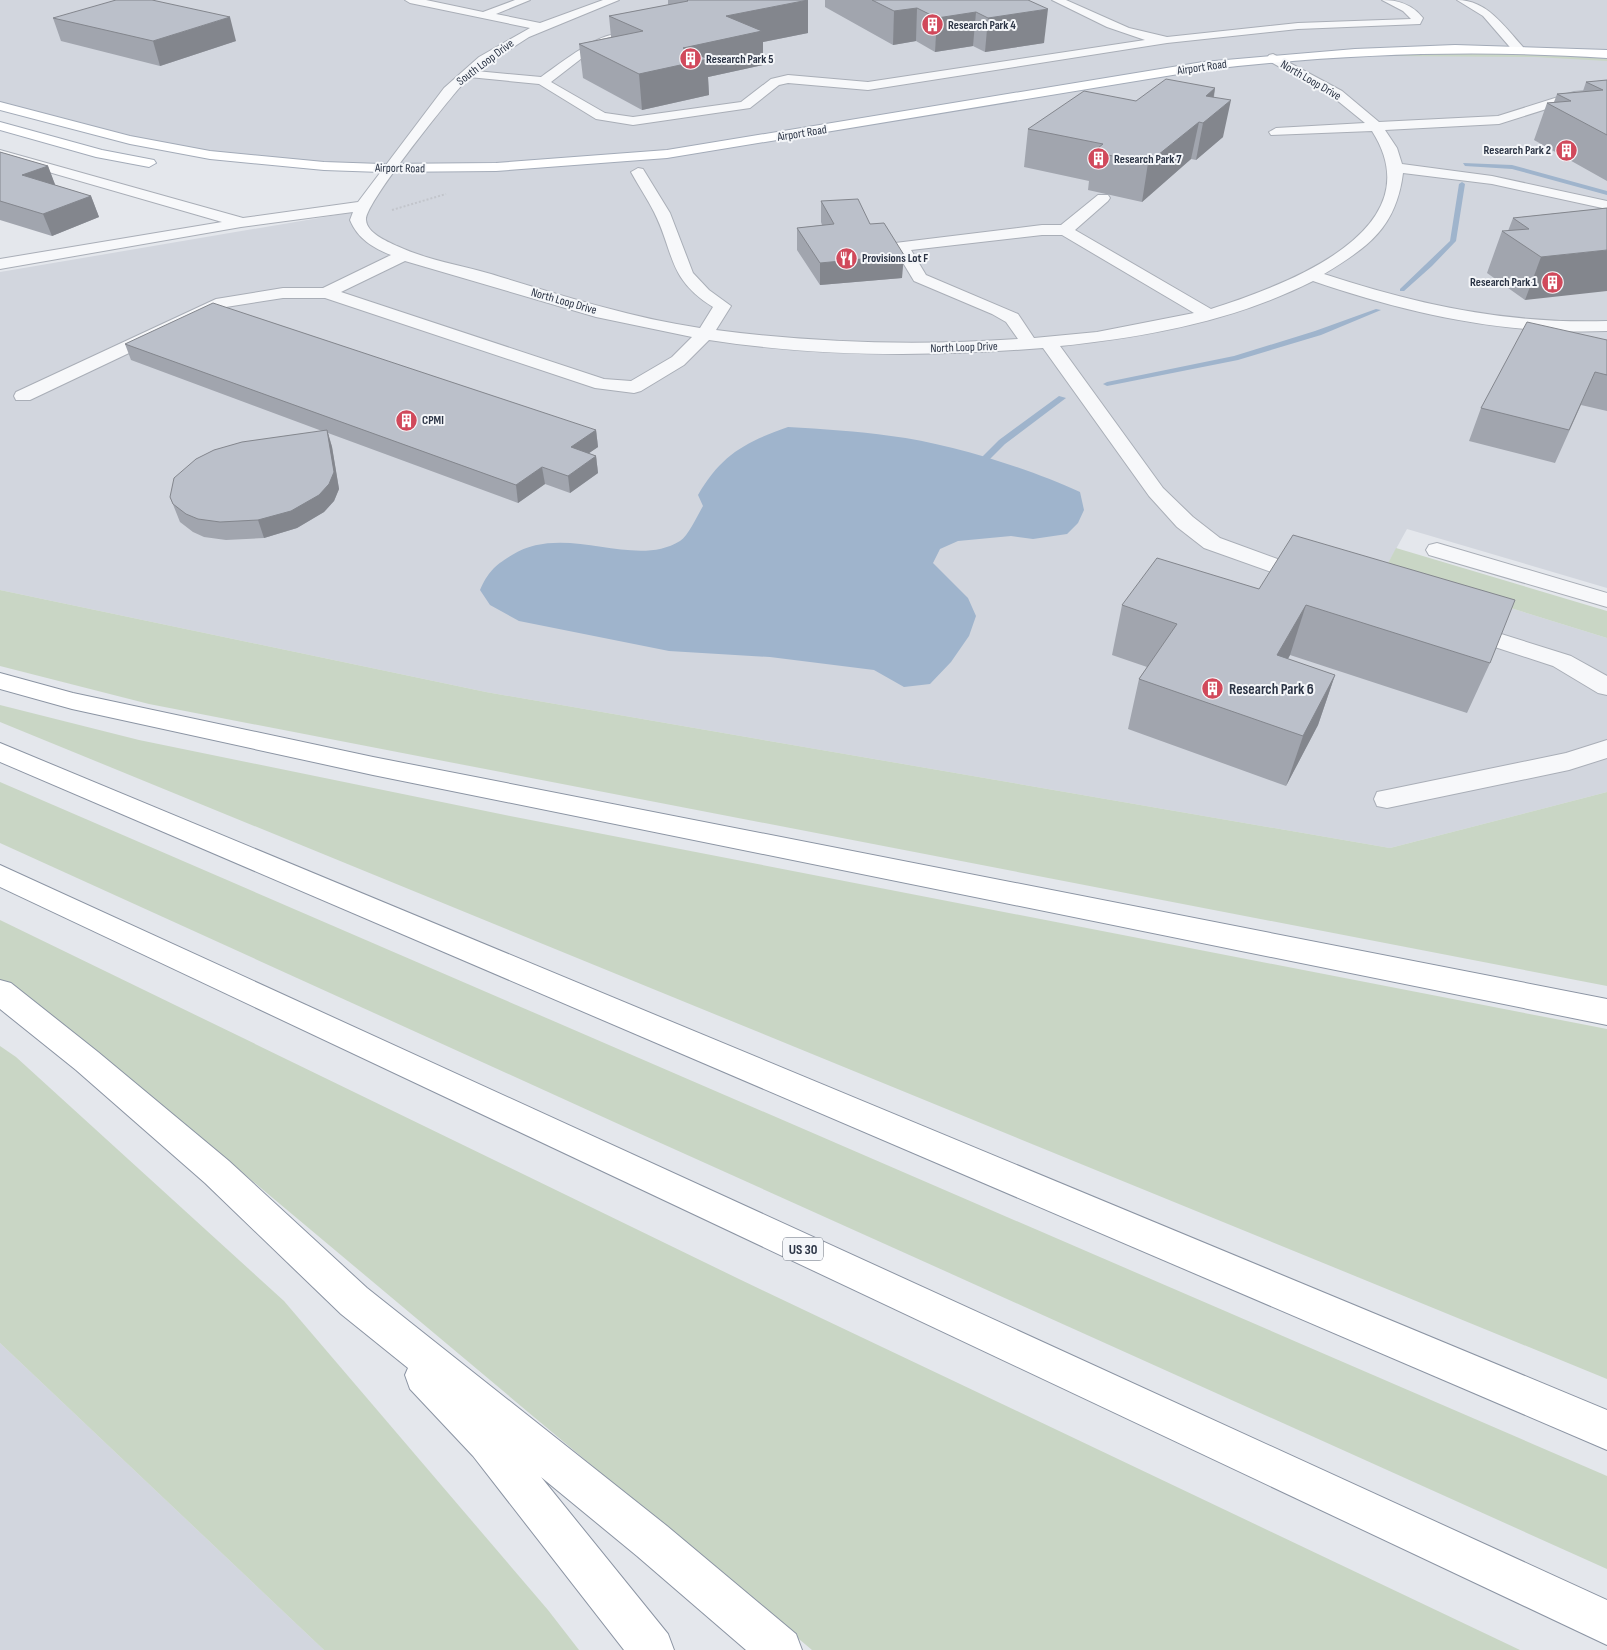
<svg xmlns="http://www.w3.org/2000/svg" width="1607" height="1650" font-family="'Sofia Sans Condensed',sans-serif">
<rect width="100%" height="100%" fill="#e4e7ec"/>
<g fill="#d2d6de">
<path d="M0,0H1607V588L1407,529L1385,569L1607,638V792L1390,848L486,692L0,590V272L360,211L387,168L167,147L0,103Z"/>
<path d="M0,1343L324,1650H0Z"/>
</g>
<g fill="#c9d6c5">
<path d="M1448,52L1607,57V61L1535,57L1385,56Z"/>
<path d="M1396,548L1607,611V638L1385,569Z"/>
<path d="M0,590L486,692L1390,848L1607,792V986L149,704L0,666Z"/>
<path d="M0,705L139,740L510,816L1607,1029V1379L0,722Z"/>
<path d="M0,782L1607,1476V1569L625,1127L0,843Z"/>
<path d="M0,920L739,1279L1520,1650H812L181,1121L0,980Z"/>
<path d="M0,1046L16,1057L284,1301L548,1610L579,1650H324L0,1343Z"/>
</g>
<path fill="#9fb4cc" d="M788,427C822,429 857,431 891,436C949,443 1027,468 1080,492L1084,510L1078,523L1067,534L1033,539L1011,536L958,541L940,549L933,563L968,598L976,616L969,636L951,662L930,684L904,687L874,670L770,657L669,651L519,621L490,605L480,590C488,572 495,565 512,555C566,522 633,570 680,541C689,535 697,516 703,506L698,495C721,455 745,442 788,427Z"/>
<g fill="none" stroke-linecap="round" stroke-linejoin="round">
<g fill="#9fb4cc" fill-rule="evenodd">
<path d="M1463,163L1512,165L1607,191V195L1512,169L1465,166Z"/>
<path d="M1462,182L1465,184L1456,241L1432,266L1404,291H1400V289L1450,241L1459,184Z"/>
<path d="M1376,309L1381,310L1321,335L1238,360L1107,386L1103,384L1107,382L1234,356L1315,331Z"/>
<path d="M1059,396L1066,398L1005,444L988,461H982V457L999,440Z"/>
</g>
<defs>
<g id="minor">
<path d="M405,0H426L483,12L515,0H530L496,14L540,23L603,0H619L529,37L476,71L541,77C555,67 601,31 617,35V39L582,58L551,82L605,113L633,117L741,102L771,79L788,75L868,82L1145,40L1107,27L1052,0H1066L1129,28L1167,37L1298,23L1411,19L1403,11L1382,0C1398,0 1412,4 1423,18L1420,24L1298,29L1167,43L868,90L788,83L779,85L750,108L633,125L596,119L539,84L469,77C453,94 364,204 366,220C367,233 386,241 397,246C427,260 460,265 491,274C560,295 628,317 700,328L713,307C667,278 675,254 654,212C647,198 638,185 631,172L638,168L643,169L670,213L693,273L709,290L731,306L716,330C816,343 917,346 1018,339L1006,322L992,314L914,281L893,246L895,243L1042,225H1061L1098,195H1108L1110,198L1108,201L1075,230L1211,309C1283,286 1436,231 1372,131L1271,135L1269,132L1276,128L1365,123L1333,97L1269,61L1267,58L1269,55L1273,54L1342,91L1379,122L1498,116L1574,92L1607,89V97L1575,100L1499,124L1385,130L1397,148L1402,164L1492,176L1607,201V209L1492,184L1403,173C1396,228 1368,247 1324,274C1418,305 1507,324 1607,321V331C1505,335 1409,314 1313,281C1234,321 1146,337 1060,346L1163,488L1193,517L1220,538L1316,573L1319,578L1316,583L1308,585L1204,548L1177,527L1149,496L1043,348C932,357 819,357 709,340L684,365L641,391L634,393L595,388L325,298H283L226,307L30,400H16L14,396L16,392L216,299L283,288H323L391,255C373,248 358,239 350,220L353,212L241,227L0,269V259L222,222L0,158V150L243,218L358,202L444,88L479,57L530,28L410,3ZM1042,235H1062L1194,313L1097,332L1034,338L1018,314L926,275L911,250ZM405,261L596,317L692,337L672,357L631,381L604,379L341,292Z"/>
<path d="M1457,0C1487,0 1504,26 1523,47V53H1515L1483,16Z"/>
<path d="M1437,543L1607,593V607L1429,555L1426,550L1429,545Z"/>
<path d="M1463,622L1571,656L1607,676V695L1598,693L1553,666L1455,634L1451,629L1455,624Z"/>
<path d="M1607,740V758L1569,770L1387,808L1377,806L1374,799L1377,792L1387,790L1566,753Z"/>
</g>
<g id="major">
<path d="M1455,45L1607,50V58C1471,49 1338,54 1203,70L667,158L496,171L381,172L324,170L210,159L130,144L0,110V102L130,136L210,151L324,162L381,164L496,163L667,150L1203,62L1355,49Z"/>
<path d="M0,122L102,150L154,160L156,163L149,167L96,157L0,130Z"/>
</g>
<g id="highway">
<path d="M0,673L73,693L373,757L1607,999V1025L373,775L72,709L0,689Z"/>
<path d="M0,743L1607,1410V1450L0,762Z"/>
<path d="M0,865L1607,1600V1645L0,887Z"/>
<path d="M0,980L11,983L98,1052L229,1161L367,1288L667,1526L796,1634L802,1650H746L637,1556L541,1477L668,1634L674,1650H624L473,1456L410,1389L405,1375L408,1368L341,1314L205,1183L76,1070L0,1009Z"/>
</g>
</defs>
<use href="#minor" stroke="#a9aeb7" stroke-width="2"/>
<use href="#major" stroke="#a3abb8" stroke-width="2"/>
<use href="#highway" stroke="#8b94a3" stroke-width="2"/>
<path stroke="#c2c5cb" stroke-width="2" stroke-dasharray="2 2" stroke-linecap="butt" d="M392,210L446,194"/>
<use href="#minor" fill="#f7f8fa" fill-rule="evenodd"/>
<use href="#major" fill="#fff" fill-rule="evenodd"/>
<use href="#highway" fill="#fff" fill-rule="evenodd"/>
</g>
<g fill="#a1a5ae">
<path d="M668,0H808V33L763,42V65L708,77L709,95L642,110L583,78L579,44L611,37L609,16L668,5Z"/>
<path d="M825,0H1028L1044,43L985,52L973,46L935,52L916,41L893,45L825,7Z"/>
<path d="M53,18L236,41L160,66L61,41Z"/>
<path d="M1607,80V181L1534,140L1547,103L1554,102L1557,94L1583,91L1586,82Z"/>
<path d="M1215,88L1214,97L1223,137L1196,160L1191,159L1142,202L1088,190L1089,181L1024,167L1028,129L1136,101Z"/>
<path d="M0,152L48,166L55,185L91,196L99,217L52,236L0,220Z"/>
<path d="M821,201L870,224L902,278L820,285L797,250V228L822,225L821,222Z"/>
<path d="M1607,208L1525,300L1487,273L1502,231H1508L1513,218Z"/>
<path d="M1607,340V411L1581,405L1555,463L1469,441L1481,408Z"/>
<path d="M125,344L596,430L598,447L589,453L596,456L598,473L570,493L545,484L518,503L328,433L332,447L339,489L334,501L324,512L297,528L264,538L226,540L204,537L193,532L180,522L170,497L322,431L131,360Z"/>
<path d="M1259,589L1490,663L1467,713L1290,655L1288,659L1335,675L1318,725L1286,786L1128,729L1139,679L1147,667L1112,655L1122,605Z"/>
</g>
<g fill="#83868d">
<path d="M808,0V33L763,42V65L708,77L709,95L642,110L639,74L683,48L726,16Z"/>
<path d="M917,8L916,41L893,45L894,11Z"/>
<path d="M1048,9L1044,43L985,52L988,18Z"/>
<path d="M976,12L973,46L935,52L937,18Z"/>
<path d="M230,17L236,41L160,66L153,41Z"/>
<path d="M1215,88L1210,117L1231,100L1223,137L1196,160L1203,123L1206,96Z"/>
<path d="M1199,122L1191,159L1142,202L1148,163Z"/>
<path d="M48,166L56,187L22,175Z"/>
<path d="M91,196L99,217L52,236L43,214Z"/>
<path d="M1607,250V291L1525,300L1541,257Z"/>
<path d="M904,255L902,278L820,285V263Z"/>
<path d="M327,430L332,447L339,489L334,501L324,512L297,528L264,538L258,520Z"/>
<path d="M596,430L598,447L573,464L571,447Z"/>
<path d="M596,456L598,473L570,493L568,476Z"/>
<path d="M542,467L545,484L518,503L516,485Z"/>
<path d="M1306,605L1290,655L1262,705L1277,655Z"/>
<path d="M1335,675L1318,725L1286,786L1303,736Z"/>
</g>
<g fill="#bbc0ca" stroke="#83868d">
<path d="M116,0H152L230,17L153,41L53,18Z"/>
<path d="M687,0H808L726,16L762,31L683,48L708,59L639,74L579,44L643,31L609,16L688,1Z"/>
<path d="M872,0H1028L1048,9L988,18L976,12L937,18L917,8L894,11Z"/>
<path d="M1166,79L1215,88L1206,96L1231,100L1203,123L1199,122L1148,163L1093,152L1103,144L1028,129L1084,91L1136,101Z"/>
<path d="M1607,80V135L1547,103L1571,101L1557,94L1603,90L1586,82Z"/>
<path d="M0,152L48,166L22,175L91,196L43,214L0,201Z"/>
<path d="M858,199L870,224L884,223L904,255L820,263L797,228L834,224L821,201Z"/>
<path d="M1607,208V250L1541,257L1502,231L1529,229L1513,218Z"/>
<path d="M213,303L596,430L571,447L596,456L568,476L542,467L516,485L125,344Z"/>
<path d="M1527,322L1607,340V375L1595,372L1569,430L1481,408Z"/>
<path d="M327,430L334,472L329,484L319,495L291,511L258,520L220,522L198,519L186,514L173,504L170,497L174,478L196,459L214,450L242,442Z"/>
<path d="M1293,535L1515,600L1490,663L1306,605L1277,655L1335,675L1303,736L1139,679L1177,624L1122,605L1157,558L1259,589Z"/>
</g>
<defs>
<symbol id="building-disc" viewBox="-11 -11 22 22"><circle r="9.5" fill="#d1495b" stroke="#f4f6f9"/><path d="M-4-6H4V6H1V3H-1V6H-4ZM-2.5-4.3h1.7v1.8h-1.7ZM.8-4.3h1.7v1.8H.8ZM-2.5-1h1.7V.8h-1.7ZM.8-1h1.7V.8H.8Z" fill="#fff"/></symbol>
<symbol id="restaurant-disc" viewBox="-11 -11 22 22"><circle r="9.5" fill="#d1495b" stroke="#f4f6f9"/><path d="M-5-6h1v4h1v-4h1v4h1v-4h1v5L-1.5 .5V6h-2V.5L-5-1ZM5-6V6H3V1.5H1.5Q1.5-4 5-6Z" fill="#fff"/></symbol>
</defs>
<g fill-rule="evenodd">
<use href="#building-disc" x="920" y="12" width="25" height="25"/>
<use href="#building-disc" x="678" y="46" width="25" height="25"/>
<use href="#building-disc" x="1554" y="138" width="25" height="25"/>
<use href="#building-disc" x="1086" y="146" width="25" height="25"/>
<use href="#restaurant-disc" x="834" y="246" width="25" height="25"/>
<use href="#building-disc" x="1540" y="270" width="25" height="25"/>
<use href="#building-disc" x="394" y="408" width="25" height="25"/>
<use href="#building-disc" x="1200" y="676" width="25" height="25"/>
</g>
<g text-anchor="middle" stroke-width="4" stroke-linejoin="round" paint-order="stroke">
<g font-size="12" font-weight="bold" fill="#2b3445" stroke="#f4f6f9" text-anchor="start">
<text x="948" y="29">Research Park 4</text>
<text x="706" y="63">Research Park 5</text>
<text x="1551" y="154" text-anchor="end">Research Park 2</text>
<text x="1114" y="163">Research Park 7</text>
<text x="862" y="262">Provisions Lot F</text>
<text x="1537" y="286" text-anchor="end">Research Park 1</text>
<text x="422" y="424">CPMI</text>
</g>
<g font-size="12" fill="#2b3445" stroke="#f4f6f9">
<text transform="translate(485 62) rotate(-37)" y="4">South Loop Drive</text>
<text transform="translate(1202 67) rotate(-8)" y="4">Airport Road</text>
<text transform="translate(1311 80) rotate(30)" y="4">North Loop Drive</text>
<text transform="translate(802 133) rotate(-9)" y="4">Airport Road</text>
<text transform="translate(400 168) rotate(1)" y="4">Airport Road</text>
<text transform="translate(564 301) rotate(16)" y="4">North Loop Drive</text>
<text transform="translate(964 347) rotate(-2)" y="4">North Loop Drive</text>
</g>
<rect fill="#f4f6f9" stroke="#676e7b" stroke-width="1" x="783" y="1237.5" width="40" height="23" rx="4"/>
<g font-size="14" font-weight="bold" fill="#2b3445">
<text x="803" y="1254">US 30</text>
</g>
<g font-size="15" font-weight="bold" fill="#2b3445" stroke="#f4f6f9" text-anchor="start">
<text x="1229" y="694">Research Park 6</text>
</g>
</g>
</svg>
